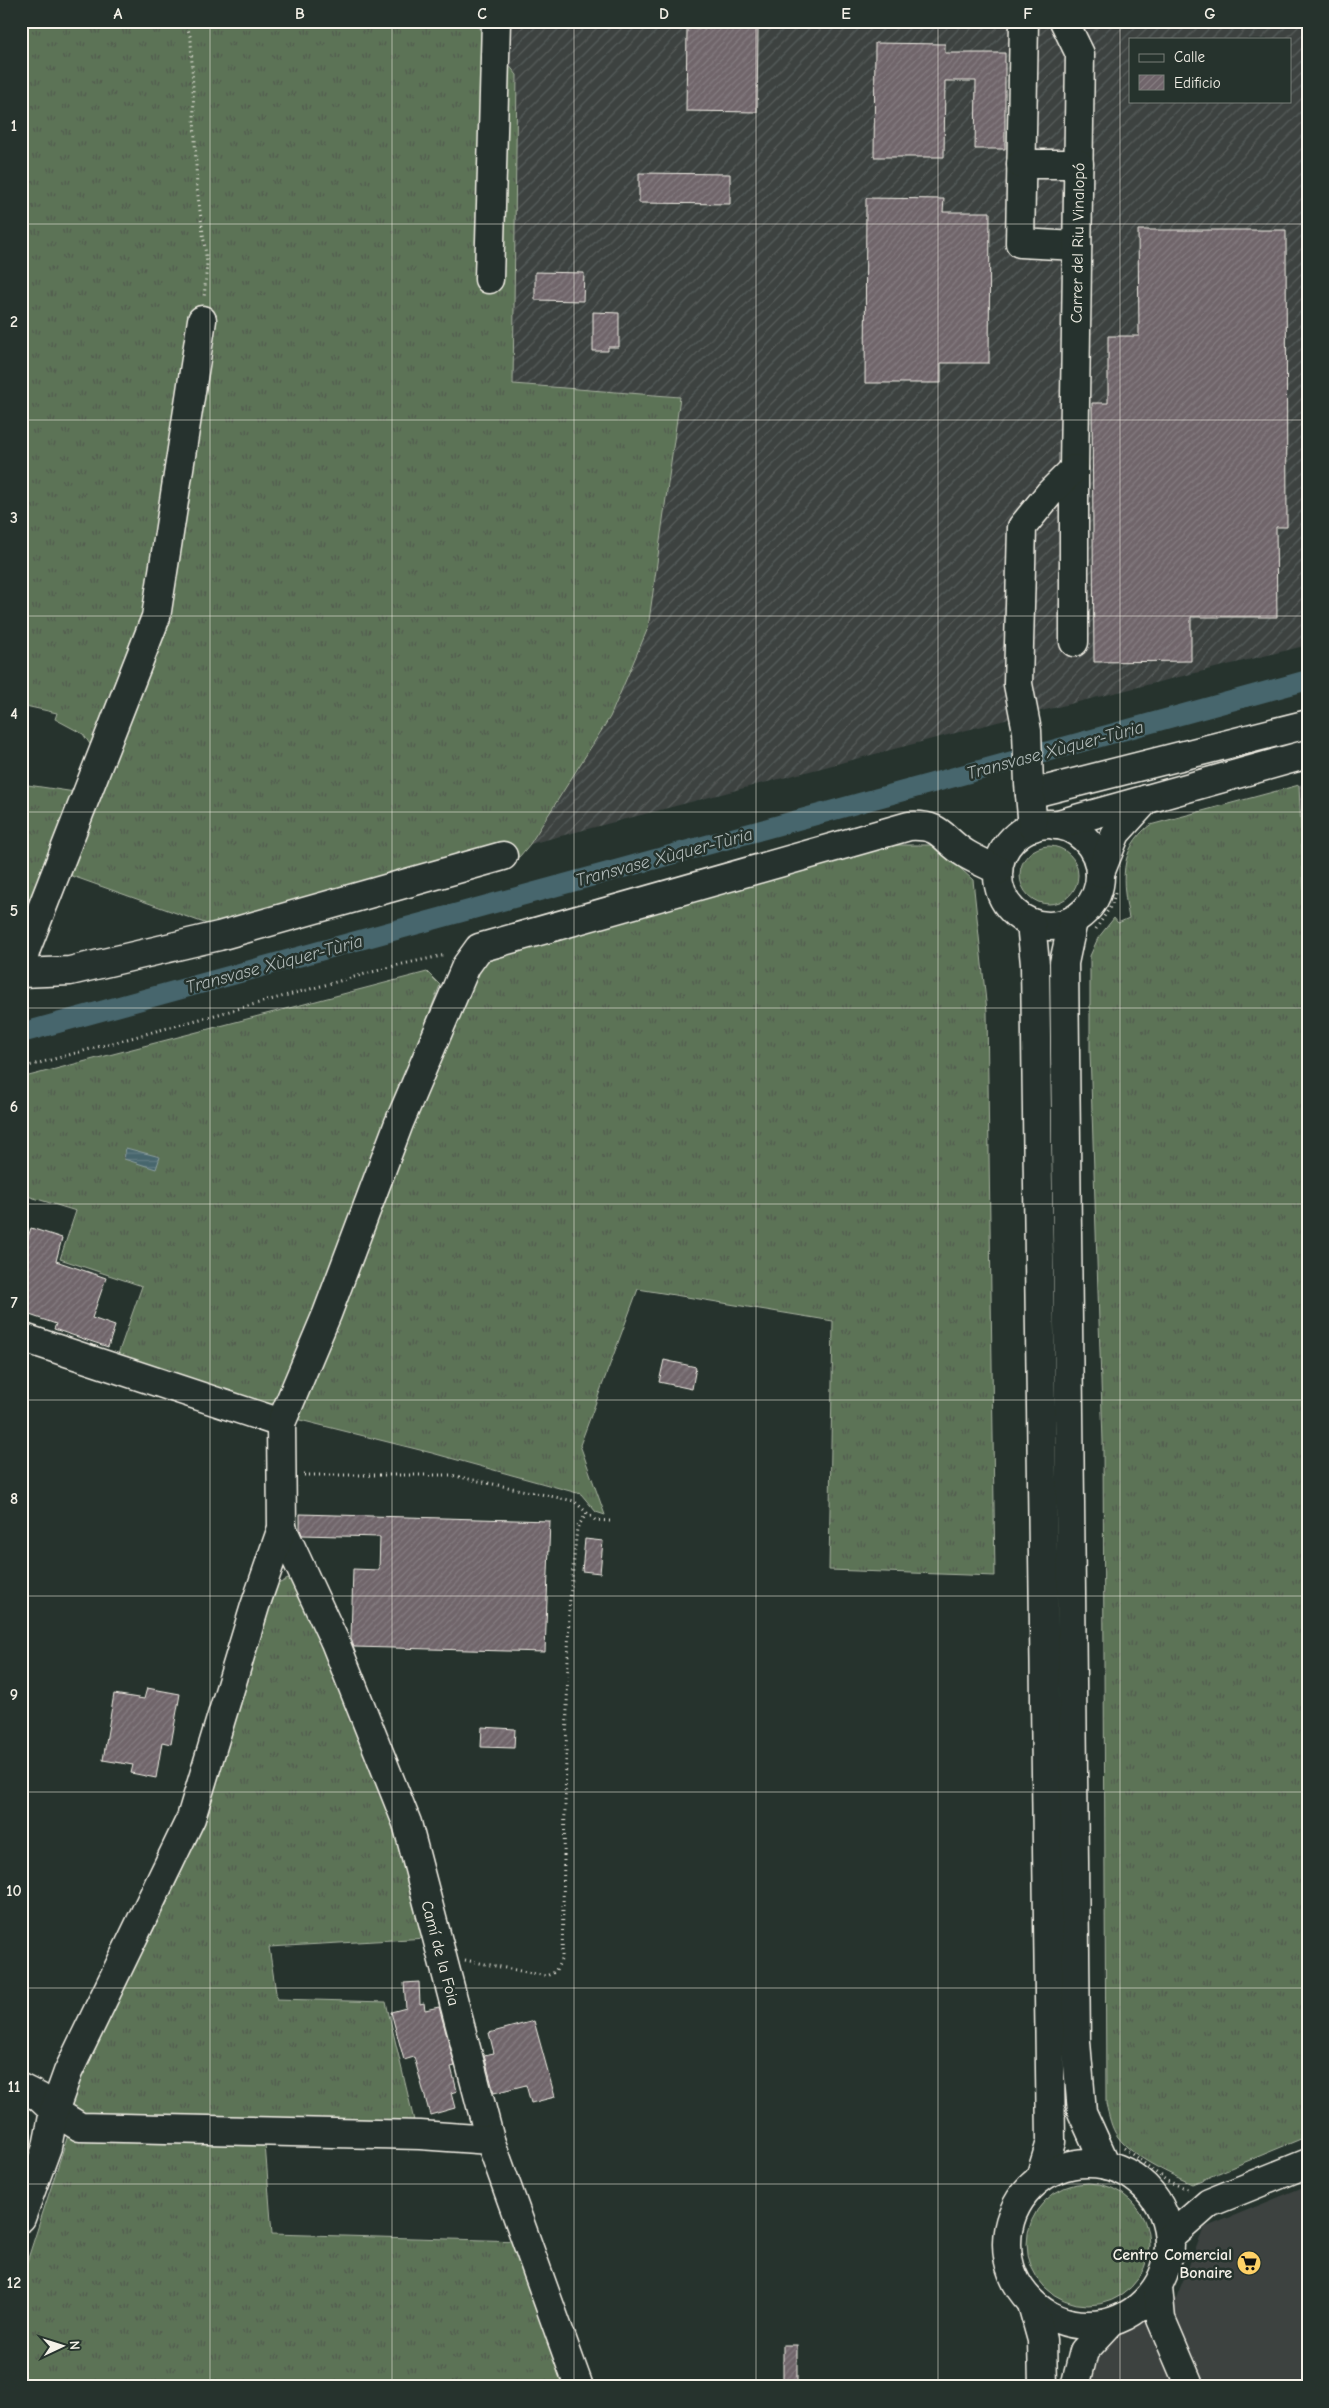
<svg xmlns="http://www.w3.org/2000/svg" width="1329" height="2408" font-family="'Comic Neue',sans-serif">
<defs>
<pattern id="industrial-furrows" width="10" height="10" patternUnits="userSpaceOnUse" patternTransform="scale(1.25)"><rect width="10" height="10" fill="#3c4240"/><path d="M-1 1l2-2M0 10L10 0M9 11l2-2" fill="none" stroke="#595e5c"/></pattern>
<pattern id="grass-tufts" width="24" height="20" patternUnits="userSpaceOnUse" patternTransform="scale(1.25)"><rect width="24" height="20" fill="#5c7357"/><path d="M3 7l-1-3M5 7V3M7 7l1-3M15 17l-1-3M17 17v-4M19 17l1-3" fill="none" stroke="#525b4e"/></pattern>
<pattern id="water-rules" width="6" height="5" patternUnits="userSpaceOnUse" patternTransform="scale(1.25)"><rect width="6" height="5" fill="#47666d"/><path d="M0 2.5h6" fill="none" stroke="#627c82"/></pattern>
<pattern id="building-hatch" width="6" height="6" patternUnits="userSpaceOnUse" patternTransform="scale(1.25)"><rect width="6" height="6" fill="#70656b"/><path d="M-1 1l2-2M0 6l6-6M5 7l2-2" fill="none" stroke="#857c80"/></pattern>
</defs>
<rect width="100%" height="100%" fill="#26332d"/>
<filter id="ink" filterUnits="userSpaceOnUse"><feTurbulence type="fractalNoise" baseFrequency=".02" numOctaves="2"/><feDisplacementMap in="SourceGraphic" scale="10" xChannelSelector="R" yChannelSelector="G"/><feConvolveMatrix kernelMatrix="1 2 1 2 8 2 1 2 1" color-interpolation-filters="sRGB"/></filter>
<g filter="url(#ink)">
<path fill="#3c4240" d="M1308,2185V2387H1087V2368L1108,2335L1176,2298L1204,2228Z"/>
<g fill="url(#industrial-furrows)" fill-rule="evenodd">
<path d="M473,21H1308V645L1009,719L530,844L610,717L680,397L513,384L517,75ZM1130,39H1290V101H1130Z"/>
<path d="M1308,782V897H1304L1299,785Z"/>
</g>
<g fill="url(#grass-tufts)" stroke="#a8b2a0">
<path d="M21,21H473L517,75L513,384L680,397L648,628L610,717L530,844L520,856L504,867L224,930L61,872L94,750L83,734L55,719L57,713L21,705Z"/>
<path d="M21,784L75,792L21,945Z"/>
<path d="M1299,785L1304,896L1308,897V2136L1192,2184C1170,2174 1132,2157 1118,2137C1111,2128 1109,2115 1106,2104L1103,1442L1090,1051V956L1098,938L1114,918L1118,923L1129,918C1122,883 1118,849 1150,825Z"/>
<path d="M895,845H935L973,880L987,1011L995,1576L829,1570L833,1321L638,1289L580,1445L605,1515L596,1512L581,1494L432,1453L296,1419L478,962L764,879Z"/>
<circle cx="1049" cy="875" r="29"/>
<path d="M427,972L440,985L279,1412L116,1360L142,1286L60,1259L76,1211L21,1194V1078Z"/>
<path d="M288,1579L299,1588L401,1835L427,1938L269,1947L277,1999L386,2002L416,2129L78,2118L69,2110L70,2088C104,2022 142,1957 173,1890C216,1798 242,1700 266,1602L274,1586Z"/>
<path d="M68,2135L265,2144L272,2234L520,2241L572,2387H21V2280Z"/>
<circle cx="1088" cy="2244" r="61"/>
</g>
<path fill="url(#water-rules)" stroke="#8c9e9e" d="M126,1148L160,1157L156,1169L124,1159Z"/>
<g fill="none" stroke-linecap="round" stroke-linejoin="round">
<path stroke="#47666d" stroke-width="20" d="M21,1033L1308,680"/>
</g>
<g fill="url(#building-hatch)" stroke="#f4f1e8">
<path d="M687,28H758L757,112L686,111Z"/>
<path d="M875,43L945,44V53H1005V149H975L976,81H945L944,157H874Z"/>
<path d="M639,173L730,174V204L639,203Z"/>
<path d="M866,198L944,199L943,212H990L989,363H941V383H865Z"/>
<path d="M1138,230H1286L1287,527H1276L1277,617H1191V661L1094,662L1092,403H1108V336H1139Z"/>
<path d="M535,272L584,273L583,301L535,300Z"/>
<path d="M593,312L619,313V347H608V351H593Z"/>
<path d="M31,1228L62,1238L56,1261L106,1278L92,1318L115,1326L108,1347L54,1329L56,1324L21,1312V1258Z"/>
<path d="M664,1360L696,1367L692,1389L659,1382Z"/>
<path d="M300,1514L550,1521L545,1652L354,1647L351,1639L353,1569L379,1570L380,1537L302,1535L300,1529Z"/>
<path d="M585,1539L603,1541L600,1573L582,1571Z"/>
<path d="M147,1688L180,1694L171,1744L162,1742L156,1778L131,1773L133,1765L103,1760L114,1694L144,1699Z"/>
<path d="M482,1727L515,1729L514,1748L481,1747Z"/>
<path d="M419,1982L420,2004L424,2003L425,2010L439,2007L455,2066L451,2067L457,2091L451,2093L455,2108L430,2115L414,2057L404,2060L391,2012L406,2008L404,1983Z"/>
<path d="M534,2021L555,2097L531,2103L526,2085L494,2093L484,2055L494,2053L489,2033Z"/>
<rect x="783" y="2345" width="14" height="42"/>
</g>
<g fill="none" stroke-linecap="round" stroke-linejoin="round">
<defs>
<g id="minor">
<path d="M1024,21L1020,243L1077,246"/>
<path d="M1064,21L1080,54L1074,469V642"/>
<path d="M1021,164H1079"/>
<path d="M489,279L496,21"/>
<path d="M1030,794L1308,724"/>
<circle cx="1049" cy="875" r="51"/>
<path d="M1055,825L1308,754"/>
<path d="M1033,827L1029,784L1027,731L1018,684L1022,527L1049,494L1074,469"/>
<path d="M1100,873L1116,833L1147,799"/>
<path d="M1073,921L1064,963L1076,2042L1082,2112L1106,2165"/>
<path d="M1031,923L1035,964L1051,2142L1040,2178"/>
<path d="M21,968L26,949L156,617L202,320"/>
<path d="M21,973L70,971L219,936L503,856"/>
<path d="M21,1337L281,1423"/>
<path d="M282,1528L335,1642L407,1823L490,2140L579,2387"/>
<path d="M21,2088L39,2097L54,2111L80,2127L420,2135L490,2140"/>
<circle cx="1088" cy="2244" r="81"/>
<path d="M21,2218L47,2147L54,2111L68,2072L191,1818L255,1606L282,1528L281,1423L327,1314L399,1123L466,966L479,948L909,826C943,824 941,839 966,854C976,860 988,865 998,870"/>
<path d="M1169,2238L1209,2203L1308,2163"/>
<path d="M1158,2287L1161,2319L1190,2387"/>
<path d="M1032,2304L1042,2340L1043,2387"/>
<path d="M1075,2387L1084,2351L1109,2324"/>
</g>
</defs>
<use href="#minor" stroke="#f4f1e8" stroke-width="31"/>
<g stroke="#f4f1e8" stroke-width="3" stroke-dasharray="1 4" stroke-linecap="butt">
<path d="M186,21L191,40L197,189L207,263L204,299"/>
<path d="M1096,929L1112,904L1116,890"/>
<path d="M21,1068L398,965L446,955"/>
<path d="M304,1475H450L574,1501L595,1520L610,1521"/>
<path d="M465,1960L546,1976L555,1972L562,1958L569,1609L577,1528L587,1513"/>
<path d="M1124,2148L1167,2181L1190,2190"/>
<path d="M1177,2275L1183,2255"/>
</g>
<use href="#minor" stroke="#26332d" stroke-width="28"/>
</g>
</g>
<path fill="none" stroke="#f4f1e8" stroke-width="1" stroke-opacity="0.55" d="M210,21V2387M392,21V2387M574,21V2387M756,21V2387M938,21V2387M1120,21V2387M21,224H1308M21,420H1308M21,616H1308M21,812H1308M21,1008H1308M21,1204H1308M21,1400H1308M21,1596H1308M21,1792H1308M21,1988H1308M21,2184H1308"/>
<defs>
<symbol id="supermarket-disc" viewBox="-11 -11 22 22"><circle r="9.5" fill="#ffd166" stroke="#26332d"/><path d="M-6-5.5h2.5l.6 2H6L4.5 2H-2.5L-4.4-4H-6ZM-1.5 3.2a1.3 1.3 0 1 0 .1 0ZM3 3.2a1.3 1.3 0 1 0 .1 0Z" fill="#111"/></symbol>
</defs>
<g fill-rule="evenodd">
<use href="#supermarket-disc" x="1235" y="2249" width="28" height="28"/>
</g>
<g text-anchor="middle" stroke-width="5" stroke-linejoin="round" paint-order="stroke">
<g font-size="16" fill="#f4f1e8" stroke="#26332d">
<text transform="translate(1077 243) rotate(-89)" y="6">Carrer del Riu Vinalopó</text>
<text transform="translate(441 1953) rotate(75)" y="6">Camí de la Foia</text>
</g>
<g font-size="16" font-weight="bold" fill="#f4f1e8" stroke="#26332d" text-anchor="end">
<text x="1232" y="2260">Centro Comercial<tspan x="1232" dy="18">Bonaire</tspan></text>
</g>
<g font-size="18" font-style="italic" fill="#afb9b7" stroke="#26332d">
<text transform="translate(1055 750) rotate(-15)" y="6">Transvase Xùquer-Tùria</text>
<text transform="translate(664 857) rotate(-15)" y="6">Transvase Xùquer-Tùria</text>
<text transform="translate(274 964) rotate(-15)" y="6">Transvase Xùquer-Tùria</text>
</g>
</g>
<rect width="1329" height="2408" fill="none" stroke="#26332d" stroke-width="55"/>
<rect x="1129" y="38" width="162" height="65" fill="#26332d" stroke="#787f78"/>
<rect x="1139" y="54" width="25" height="8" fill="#26332d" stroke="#787f78"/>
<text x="1174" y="62" font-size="15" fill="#f4f1e8">Calle</text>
<rect x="1139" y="75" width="25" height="15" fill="url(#building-hatch)" stroke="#787f78"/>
<text x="1174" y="88" font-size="15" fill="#f4f1e8">Edificio</text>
<g transform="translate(62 2346) rotate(86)" stroke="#26332d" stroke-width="4" paint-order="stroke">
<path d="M0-4L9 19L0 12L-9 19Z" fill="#f4f1e8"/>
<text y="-8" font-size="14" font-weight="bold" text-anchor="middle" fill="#f4f1e8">N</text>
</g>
<rect x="28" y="28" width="1274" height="2352" fill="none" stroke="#f4f1e8" stroke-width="2"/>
<g font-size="16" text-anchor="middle" font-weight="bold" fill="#f4f1e8">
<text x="118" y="19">A</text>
<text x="300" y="19">B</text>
<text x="482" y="19">C</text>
<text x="664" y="19">D</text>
<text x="846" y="19">E</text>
<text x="1028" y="19">F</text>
<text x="1210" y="19">G</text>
<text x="14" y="131">1</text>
<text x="14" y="327">2</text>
<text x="14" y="523">3</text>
<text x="14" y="719">4</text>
<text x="14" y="916">5</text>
<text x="14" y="1112">6</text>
<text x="14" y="1308">7</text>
<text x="14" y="1504">8</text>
<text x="14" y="1700">9</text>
<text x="14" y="1896">10</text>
<text x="14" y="2092">11</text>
<text x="14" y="2288">12</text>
</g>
</svg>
